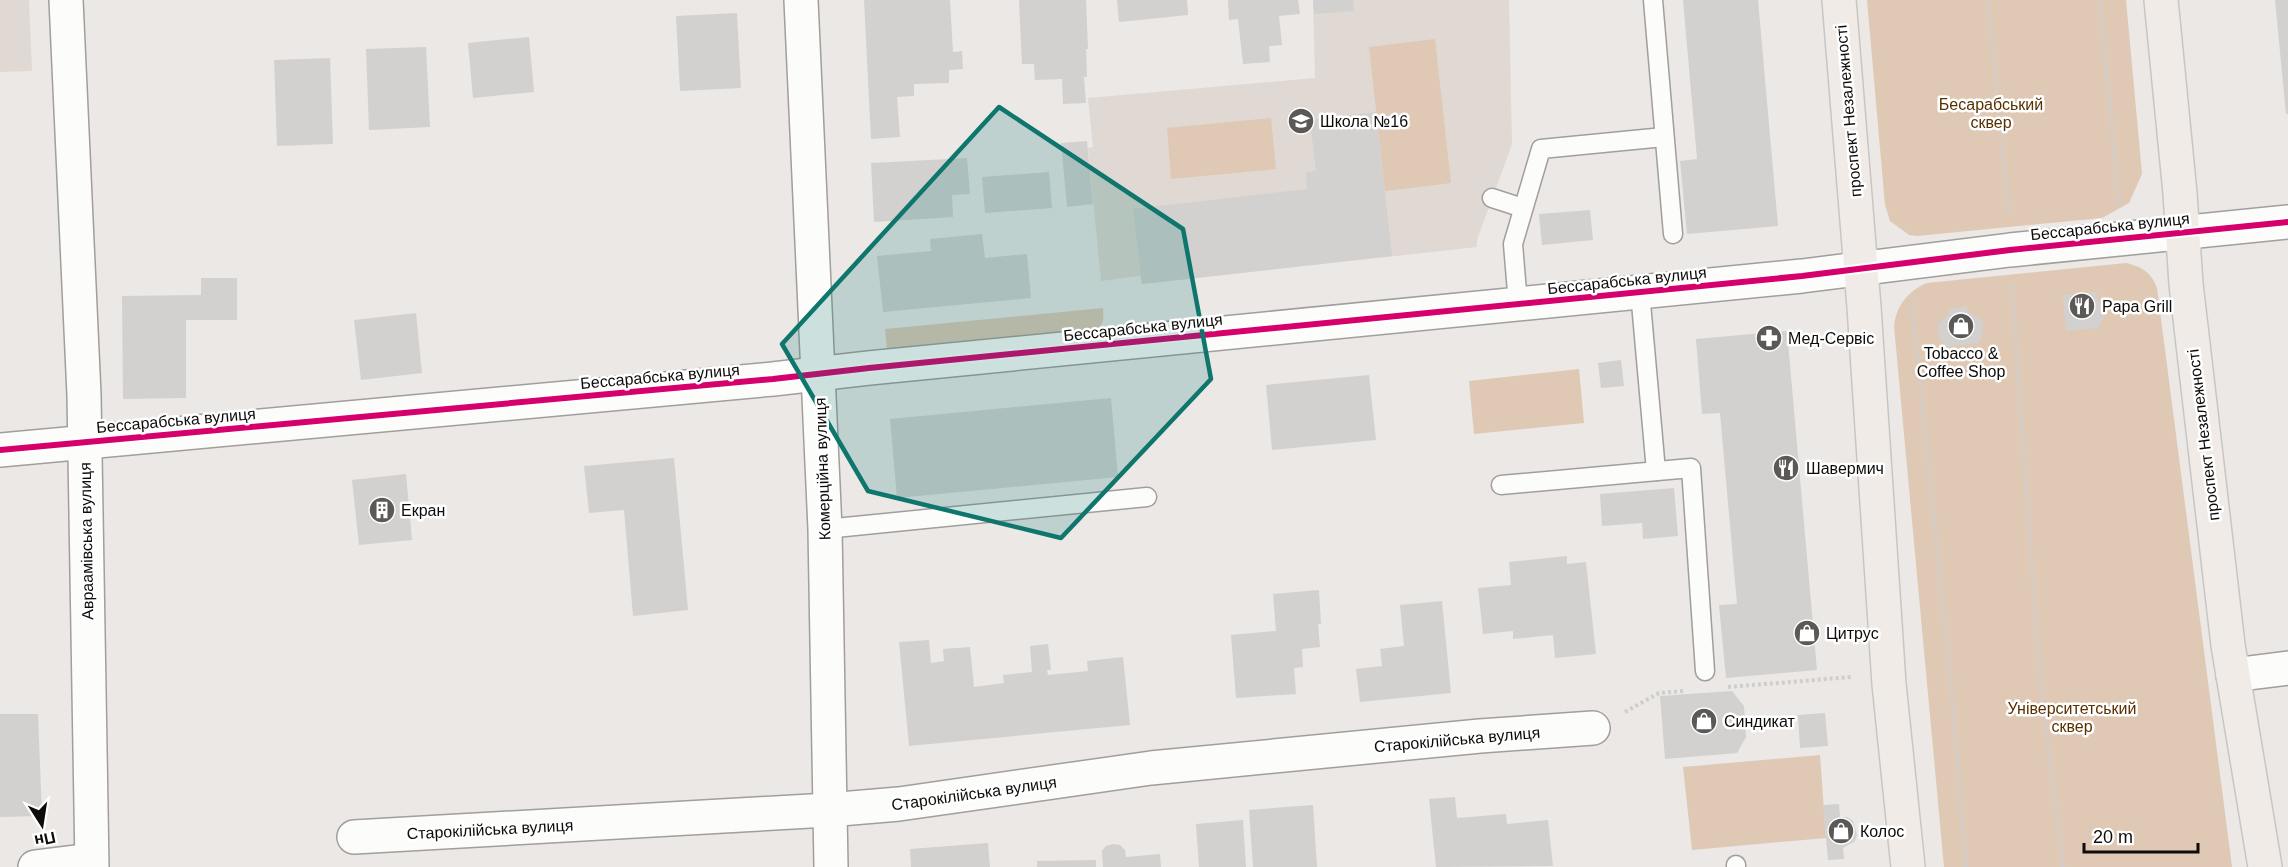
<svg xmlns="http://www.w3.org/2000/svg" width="2288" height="867" font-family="Helvetica,sans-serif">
<rect width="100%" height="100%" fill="#ebe8e6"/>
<g fill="#e0d8d2">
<path d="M0,0H29L32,71L0,72Z"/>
<path d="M1313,0H1509L1512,144L1477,240V247L1142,284L1140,276L1101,281L1088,148L1093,147L1088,98L1315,78Z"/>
</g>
<g fill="#dfc8b4">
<path d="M1867,0H2126L2142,174L2129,203L2102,218L1917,236L1909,235L1890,221L1885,205Z"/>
<path d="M1435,39L1451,183L1385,191L1369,47Z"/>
<path d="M1271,118L1276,169L1171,179L1167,128Z"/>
<path d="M2126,263C2142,267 2151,272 2157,288L2232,867H1944L1894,326C1896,306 1908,291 1927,283Z"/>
<path d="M1103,308C1104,321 1104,326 1091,331L887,350L885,329Z"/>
<path d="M1579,369L1584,423L1474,434L1469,381Z"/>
<path d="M1820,755L1826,838L1692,850L1683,767Z"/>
</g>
<g fill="#d2d1d0">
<path d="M864,0H950L953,52L962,51L963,69L949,70V83L914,84V96L897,97L900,137L871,139Z"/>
<path d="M1019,0H1086L1088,49H1086L1087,77H1084L1086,103L1063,104L1062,79L1035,80L1034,64H1022Z"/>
<path d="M1117,0H1187L1188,15L1119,22Z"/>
<path d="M1228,0H1298L1300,14L1279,16L1282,45L1269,46L1270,62L1243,64L1238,19L1229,20Z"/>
<path d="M1313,0H1353L1354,11L1314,14Z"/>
<path d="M1683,0H1758L1778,226L1687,234L1680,161L1697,159Z"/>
<path d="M2275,0H2288V114H2286Z"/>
<path d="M737,13L741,88L680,91L676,16Z"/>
<path d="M529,37L534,92L473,98L468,43Z"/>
<path d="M426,47L430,127L369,130L366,49Z"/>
<path d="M330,58L333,144L277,146L274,60Z"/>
<path d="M1376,112L1392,256L1142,284L1133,209L1307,189L1306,172L1316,171L1310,120Z"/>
<path d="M1087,141L1093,204L1067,207L1061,143Z"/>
<path d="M967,158L970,194L952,195L953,217L874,222L871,163Z"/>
<path d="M1049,172L1052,208L985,213L982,177Z"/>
<path d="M1590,210L1593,240L1542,245L1539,214Z"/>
<path d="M982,234L985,258L1027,254L1031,298L883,312L877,256L931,251L930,239Z"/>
<path d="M201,278H237V320H186V398L123,399L122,296L201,295Z"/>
<path d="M2096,292L2104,318L2098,328L2066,331L2063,295Z"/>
<path d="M1967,306V312L1979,318L1983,323L1982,337L1978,343L1946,347L1938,336L1939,323L1949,314V309Z"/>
<path d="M416,313L422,373L361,380L354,320Z"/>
<path d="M1787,331L1817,670L1726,678L1719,605L1737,604L1720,413L1702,414L1696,339Z"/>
<path d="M1621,360L1624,386L1601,388L1598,363Z"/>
<path d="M1369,375L1376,440L1272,450L1266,385Z"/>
<path d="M1111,398L1118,477L897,498L890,419Z"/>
<path d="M674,458L688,610L633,616L624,510L589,513L584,466Z"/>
<path d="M406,474L412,540L359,545L352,480Z"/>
<path d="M1674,488L1678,536L1643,539L1642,523L1602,526L1600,494Z"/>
<path d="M1567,556V564L1586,562L1596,654L1555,658L1553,635L1513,639V631L1483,634L1478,588L1511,585L1509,562Z"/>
<path d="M1319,590L1321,624H1318L1320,647L1302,649L1303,667L1294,668L1296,694L1236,698L1231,635L1276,631L1273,594Z"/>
<path d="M1442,601L1451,693L1360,702L1356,669L1382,666L1380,649L1404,646L1400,605Z"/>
<path d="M929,640L931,663L944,661L943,649L970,647L974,687L1004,683L1003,675L1032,672L1030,646L1048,644L1051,670H1047L1048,675L1088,671L1087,661L1123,657L1130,725L909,746L899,642Z"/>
<path d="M1732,691L1744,706L1746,737L1737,753L1665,759L1660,696Z"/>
<path d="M1825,713L1828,746L1800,748L1798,715Z"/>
<path d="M0,714H38L42,816L0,817Z"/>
<path d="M1455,797L1457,818L1506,814L1507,824L1548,820L1553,866L1436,867L1429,799Z"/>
<path d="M1839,804L1840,817H1847L1853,821L1857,835L1855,841L1843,848L1844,859L1828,860L1823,805Z"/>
<path d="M1313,805L1317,867H1253L1249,810Z"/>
<path d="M1243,820L1246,867H1199L1196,824Z"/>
<path d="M988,843L990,867H911L910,849Z"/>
<path d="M1113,844L1120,845L1125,850L1126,857L1160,854L1161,867H1103L1102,851L1106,846Z"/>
<path d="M1096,860V867H1037V861Z"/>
</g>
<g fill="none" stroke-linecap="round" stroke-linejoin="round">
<defs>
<g id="service">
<path d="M1653,0L1673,234"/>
<path d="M1492,198L1523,208"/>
<path d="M1640,292L1656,471"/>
<path d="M1518,304L1513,244L1541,149L1664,137"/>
<path d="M1501,485L1691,468L1705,671"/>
<path d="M825,529L1147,497"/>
<path d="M1736,865V867"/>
</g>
<g id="minor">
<path d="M66,0L84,395L92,867"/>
<path d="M801,0L825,529L831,867"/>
<path d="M0,450L773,379L869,368L1802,276L2010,250L2288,222"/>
<path d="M2233,675L2288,668"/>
<path d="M354,837L828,810L899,804L1151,768L1480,736L1593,728"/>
<path d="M35,867L91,860"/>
</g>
<g id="primary">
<path d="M1839,0L1864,307L1889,684L1908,867"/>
<path d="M2161,0L2180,193L2186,284L2228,645L2265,867"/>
</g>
</defs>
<use href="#service" stroke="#a19e9d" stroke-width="21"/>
<use href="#minor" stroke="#a19e9d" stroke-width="36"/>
<use href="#primary" stroke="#c8c6c5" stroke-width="36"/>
<g stroke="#cfcecd" stroke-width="4" stroke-dasharray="3 3" stroke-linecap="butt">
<path d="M1988,0L2009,214"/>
<path d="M2100,0L2119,205"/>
<path d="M2012,285L2040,679L2063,867"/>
<path d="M1914,299L1912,303L1951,686L1966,867"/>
<path d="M1728,687L1852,677"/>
<path d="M1625,712L1659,693L1684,691"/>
</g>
<use href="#service" stroke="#fcfcfb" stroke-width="18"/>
<use href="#minor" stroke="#fcfcfb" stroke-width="33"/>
<use href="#primary" stroke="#f0ebe6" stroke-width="33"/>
<defs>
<path id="cycleway" d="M0,450L773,379L869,368L1802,276L2010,250L2288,222"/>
</defs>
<use href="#cycleway" stroke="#fff" stroke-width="10"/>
<use href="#cycleway" stroke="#d6006c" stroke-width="6"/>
</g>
<path fill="#0f766e" fill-opacity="0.2" stroke="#0f766e" stroke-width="4.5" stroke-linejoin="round" d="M999,107L1183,229L1211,379L1061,538L868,491L782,344Z"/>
<defs>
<symbol id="school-disc" viewBox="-11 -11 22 22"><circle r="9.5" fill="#5b5957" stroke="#fff"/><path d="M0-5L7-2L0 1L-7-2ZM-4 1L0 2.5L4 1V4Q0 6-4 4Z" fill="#fff"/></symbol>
<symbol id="restaurant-disc" viewBox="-11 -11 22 22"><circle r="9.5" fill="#5b5957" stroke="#fff"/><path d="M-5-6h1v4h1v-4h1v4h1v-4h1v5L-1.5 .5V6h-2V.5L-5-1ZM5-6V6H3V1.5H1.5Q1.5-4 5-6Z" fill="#fff"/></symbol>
<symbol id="shop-disc" viewBox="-11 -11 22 22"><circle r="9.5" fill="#5b5957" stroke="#fff"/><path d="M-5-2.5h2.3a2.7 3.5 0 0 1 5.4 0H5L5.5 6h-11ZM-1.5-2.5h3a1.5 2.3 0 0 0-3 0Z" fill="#fff"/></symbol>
<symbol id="pharmacy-disc" viewBox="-11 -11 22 22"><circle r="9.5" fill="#5b5957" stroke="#fff"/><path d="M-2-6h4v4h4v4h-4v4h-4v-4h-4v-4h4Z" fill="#fff"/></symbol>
<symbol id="building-disc" viewBox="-11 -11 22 22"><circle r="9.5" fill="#5b5957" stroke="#fff"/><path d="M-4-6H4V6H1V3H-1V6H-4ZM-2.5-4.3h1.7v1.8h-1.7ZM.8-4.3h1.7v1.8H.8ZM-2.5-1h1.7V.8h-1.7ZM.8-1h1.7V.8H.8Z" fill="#fff"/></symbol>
</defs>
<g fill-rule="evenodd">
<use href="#school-disc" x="1286" y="106" width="30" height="30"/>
<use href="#restaurant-disc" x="2067" y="291" width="30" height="30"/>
<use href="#shop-disc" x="1946" y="311" width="30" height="30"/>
<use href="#pharmacy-disc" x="1754" y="323" width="30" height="30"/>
<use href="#restaurant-disc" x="1771" y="453" width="30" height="30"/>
<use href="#building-disc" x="367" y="495" width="30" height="30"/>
<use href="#shop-disc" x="1792" y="618" width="30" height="30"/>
<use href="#shop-disc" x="1689" y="706" width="30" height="30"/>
<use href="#shop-disc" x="1826" y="816" width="30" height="30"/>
</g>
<g text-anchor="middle" stroke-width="5" stroke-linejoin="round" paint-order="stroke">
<g font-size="16" fill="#593000" stroke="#fff">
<text x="1991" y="110">Бесарабський<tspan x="1991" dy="18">сквер</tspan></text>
<text x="2072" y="714">Університетський<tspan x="2072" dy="18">сквер</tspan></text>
</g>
<g font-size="16" fill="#0e0c0a" stroke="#fff">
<text transform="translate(1848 111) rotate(-95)" y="6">проспект Незалежності</text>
<text transform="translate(2110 226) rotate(-6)" y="6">Бессарабська вулиця</text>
<text transform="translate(1627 280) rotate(-6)" y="6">Бессарабська вулиця</text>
<text transform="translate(1143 327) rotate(-6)" y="6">Бессарабська вулиця</text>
<text transform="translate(660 376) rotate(-5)" y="6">Бессарабська вулиця</text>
<text transform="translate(176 420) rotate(-5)" y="6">Бессарабська вулиця</text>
<text transform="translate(2203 435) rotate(-97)" y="6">проспект Незалежності</text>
<text transform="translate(822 469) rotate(-92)" y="6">Комерційна вулиця</text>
<text transform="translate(86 541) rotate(-91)" y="6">Авраамівська вулиця</text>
<text transform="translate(1457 739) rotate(-5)" y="6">Старокілійська вулиця</text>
<text transform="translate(974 793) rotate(-8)" y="6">Старокілійська вулиця</text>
<text transform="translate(490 829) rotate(-3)" y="6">Старокілійська вулиця</text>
</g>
<g font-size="16" fill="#0e0c0a" stroke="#fff" text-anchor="start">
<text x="1320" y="127">Школа №16</text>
<text x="2102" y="312">Papa Grill</text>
<text x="1788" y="344">Мед-Сервіс</text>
<text x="1961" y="359" text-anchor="middle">Tobacco &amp;<tspan x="1961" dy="18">Coffee Shop</tspan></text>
<text x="1806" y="474">Шавермич</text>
<text x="401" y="516">Екран</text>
<text x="1826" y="639">Цитрус</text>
<text x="1724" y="727">Синдикат</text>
<text x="1860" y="837">Колос</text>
</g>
</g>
<g transform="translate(42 825) rotate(168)" stroke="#ffffff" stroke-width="4.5" paint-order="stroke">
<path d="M0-4.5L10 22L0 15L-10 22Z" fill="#0e0c0a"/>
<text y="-9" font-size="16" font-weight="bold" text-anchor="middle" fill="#0e0c0a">Пн</text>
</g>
<path d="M2084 843v9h114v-9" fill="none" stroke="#0e0c0a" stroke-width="3"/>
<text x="2093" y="843" font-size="18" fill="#0e0c0a" stroke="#ffffff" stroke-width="4.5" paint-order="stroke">20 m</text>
</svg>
